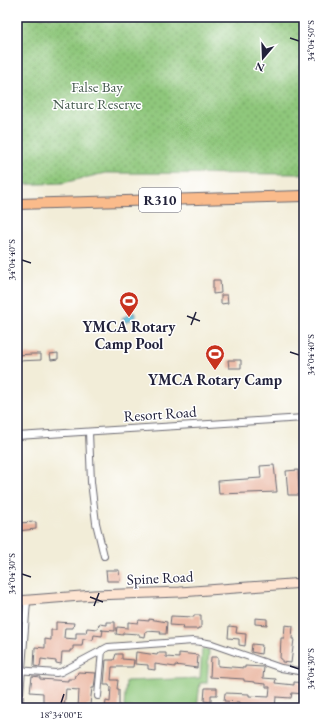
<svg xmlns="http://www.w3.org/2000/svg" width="321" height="725" font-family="'EB Garamond',serif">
<defs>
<pattern id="park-dots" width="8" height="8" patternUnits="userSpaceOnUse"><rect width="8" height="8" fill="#8fc77b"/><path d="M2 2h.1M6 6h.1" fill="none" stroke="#74a166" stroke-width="1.8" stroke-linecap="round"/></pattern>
<pattern id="water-waves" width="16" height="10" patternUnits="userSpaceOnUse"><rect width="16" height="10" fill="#5cbedb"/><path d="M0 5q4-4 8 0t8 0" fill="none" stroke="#4c9ab3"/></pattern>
</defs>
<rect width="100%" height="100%" fill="#fff"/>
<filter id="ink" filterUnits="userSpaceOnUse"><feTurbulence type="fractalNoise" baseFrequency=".025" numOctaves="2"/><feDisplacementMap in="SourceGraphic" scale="8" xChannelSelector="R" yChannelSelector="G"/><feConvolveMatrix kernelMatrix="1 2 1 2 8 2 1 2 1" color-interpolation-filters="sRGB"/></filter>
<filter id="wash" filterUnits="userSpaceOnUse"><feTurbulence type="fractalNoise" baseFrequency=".012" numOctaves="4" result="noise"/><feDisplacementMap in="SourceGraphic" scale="16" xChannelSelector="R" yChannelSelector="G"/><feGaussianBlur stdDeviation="0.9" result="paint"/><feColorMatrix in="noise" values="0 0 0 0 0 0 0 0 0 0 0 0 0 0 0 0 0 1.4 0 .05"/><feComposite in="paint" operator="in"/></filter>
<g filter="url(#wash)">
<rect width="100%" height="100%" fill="#f2edd8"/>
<path fill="#8fc77b" stroke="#58745b" d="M202,649L209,650L207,683H200L197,708H124L126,681L200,678Z"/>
<path fill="url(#park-dots)" stroke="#58745b" d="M17,17H304V174L105,173L63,183L17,185Z"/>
<path fill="url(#water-waves)" stroke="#3f708b" d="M134,312L136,317L125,323L122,318Z"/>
<g id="blocks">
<g fill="#e9b29c">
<path d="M213,280H220L221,293L213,294Z"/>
<path d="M221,295H227L228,303L221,304Z"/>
<path d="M58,353V359L51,360L50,354Z"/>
<path d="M32,354H41V360L17,361V355Z"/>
<path d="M228,360H241V368H229Z"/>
<path d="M274,465L277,492L219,494L218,481L261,478L260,466Z"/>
<path d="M298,470L299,495H288L286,471Z"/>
<path d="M36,522V529L17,531V523Z"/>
<path d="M106,570H119L120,581H107Z"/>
<path d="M194,615H201V628H198V629H182L183,626L170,625L171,616L194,617Z"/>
<path d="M255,618L267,619V625L255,624Z"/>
<path d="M149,619L167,622L166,634H160L161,632L146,631L145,637L139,636V634L123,633V635L116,634L117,627L128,628V622L138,623L139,620L149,621Z"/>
<path d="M56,622L74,623L73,628H65L64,638L76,639V633H86L87,628L98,629L99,624L107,625V622H115V631L101,630H103L102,636L94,635L93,640L83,639L82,646H73V650H70V652H62L61,664L56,663V661L41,659L40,667L34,666L35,647L45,648V639L51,640V630H56Z"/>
<path d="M285,625L293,626L292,639H294L291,663L282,662V659H280L281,638H284Z"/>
<path d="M229,626L237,627L236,633L246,634L245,646L239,645V639L228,638Z"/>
<path d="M252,644L262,645L261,654L251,652Z"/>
<path d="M136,652L157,655L158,653H166V657L179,658V653L198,655L197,668L175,665V667L155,664V670L148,669V665L135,664Z"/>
<path d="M116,654H122V659L134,660L133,667H112L111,680H118L117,689H119V708H105L106,701L110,702L111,687L109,686V685H104L106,660H114Z"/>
<path d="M211,657H218V666L245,668V666L264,667L263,678L276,679L275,683L294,685V682L304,683V694L292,693L291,698L276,697L275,708H268V705L240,704V702L224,701L225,693L249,694V696L269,697L270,687H266V684L255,683V682L244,681V679L210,677Z"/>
<path d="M78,672L96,673L94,688H92L90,705H87V708H78L79,690L66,689L64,708H47V707L43,706V693L30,692L32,676L40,677V679L68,681V679H75L76,675H77Z"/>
<path d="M205,688H217V695H211V702L204,701Z"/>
</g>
</g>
</g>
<g filter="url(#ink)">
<use href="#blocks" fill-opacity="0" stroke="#6b6972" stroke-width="1"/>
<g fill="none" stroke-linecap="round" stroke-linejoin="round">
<defs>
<g id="street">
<path d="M89,432L91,482L96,523L104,556"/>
<path d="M17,436L304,418"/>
<path d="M17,670L56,673L61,672L108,647L193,641L202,642L212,644L281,668L304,672"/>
<path d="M98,696L102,650"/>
<path d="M19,708L27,601"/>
</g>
<path id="secondary" d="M17,601L94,595L180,592L304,583"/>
<path id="primary" d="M17,204L304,196"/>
</defs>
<use href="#street" stroke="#6b6972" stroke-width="8"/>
<use href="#secondary" stroke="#6b6972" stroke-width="11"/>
<use href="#primary" stroke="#6b6972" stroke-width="12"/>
<use href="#street" stroke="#fff" stroke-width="6"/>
<use href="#secondary" stroke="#fde4d1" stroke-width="9"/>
<use href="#primary" stroke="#fabb8b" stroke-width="10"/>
</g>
</g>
<path fill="none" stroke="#22223b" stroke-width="1.5" d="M290,38L299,41M22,260L31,263M187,316L200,321M191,325L196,312M290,352L299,355M22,574L31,577M90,597L103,602M94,606L99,593M290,666L299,669M61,703L64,694"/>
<defs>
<symbol id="stadium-pin" viewBox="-11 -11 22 30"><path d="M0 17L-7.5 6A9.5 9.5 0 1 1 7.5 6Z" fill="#c8321e" stroke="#fff"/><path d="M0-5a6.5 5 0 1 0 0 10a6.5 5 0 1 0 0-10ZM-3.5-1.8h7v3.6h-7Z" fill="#fff"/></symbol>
</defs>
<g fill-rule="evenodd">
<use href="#stadium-pin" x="118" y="290" width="22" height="30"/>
<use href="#stadium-pin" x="204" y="343" width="22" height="30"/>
</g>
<g text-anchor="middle" stroke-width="3" stroke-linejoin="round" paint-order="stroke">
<rect fill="#fff" stroke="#646476" stroke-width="1" x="139" y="188" width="42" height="24" rx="3"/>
<g font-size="14" font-weight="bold" fill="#22223b">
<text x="160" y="205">R310</text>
</g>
<g font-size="15" fill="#485c51" stroke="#fff">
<text x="97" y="92">False Bay<tspan x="97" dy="17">Nature Reserve</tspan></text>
</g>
<g font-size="15" font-weight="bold" fill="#22223b" stroke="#fff">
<text x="129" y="332">YMCA Rotary<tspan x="129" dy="17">Camp Pool</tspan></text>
<text x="215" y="385">YMCA Rotary Camp</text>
</g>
<g font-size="15" fill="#22223b" stroke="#fff">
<text transform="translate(160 414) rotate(-4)" y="5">Resort Road</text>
<text transform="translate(160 578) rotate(-3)" y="5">Spine Road</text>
</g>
</g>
<rect width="321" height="725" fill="none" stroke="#fff" stroke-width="44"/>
<g transform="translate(263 58) rotate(199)" stroke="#ffffff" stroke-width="3" paint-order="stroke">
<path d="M0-3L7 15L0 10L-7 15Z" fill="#22223b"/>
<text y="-6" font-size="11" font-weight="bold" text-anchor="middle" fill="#22223b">N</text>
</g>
<rect x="22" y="22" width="277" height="681" fill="none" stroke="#22223b" stroke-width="1.5"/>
<g font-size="10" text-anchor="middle" fill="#22223b">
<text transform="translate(310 41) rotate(-90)" y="4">34°04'50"S</text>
<text transform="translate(11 260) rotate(-90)" y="4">34°04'40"S</text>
<text transform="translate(310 355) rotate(-90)" y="4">34°04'40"S</text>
<text transform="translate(11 574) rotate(-90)" y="4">34°04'30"S</text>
<text transform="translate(310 669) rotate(-90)" y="4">34°04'30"S</text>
<text x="61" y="718">18°34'00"E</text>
</g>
</svg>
